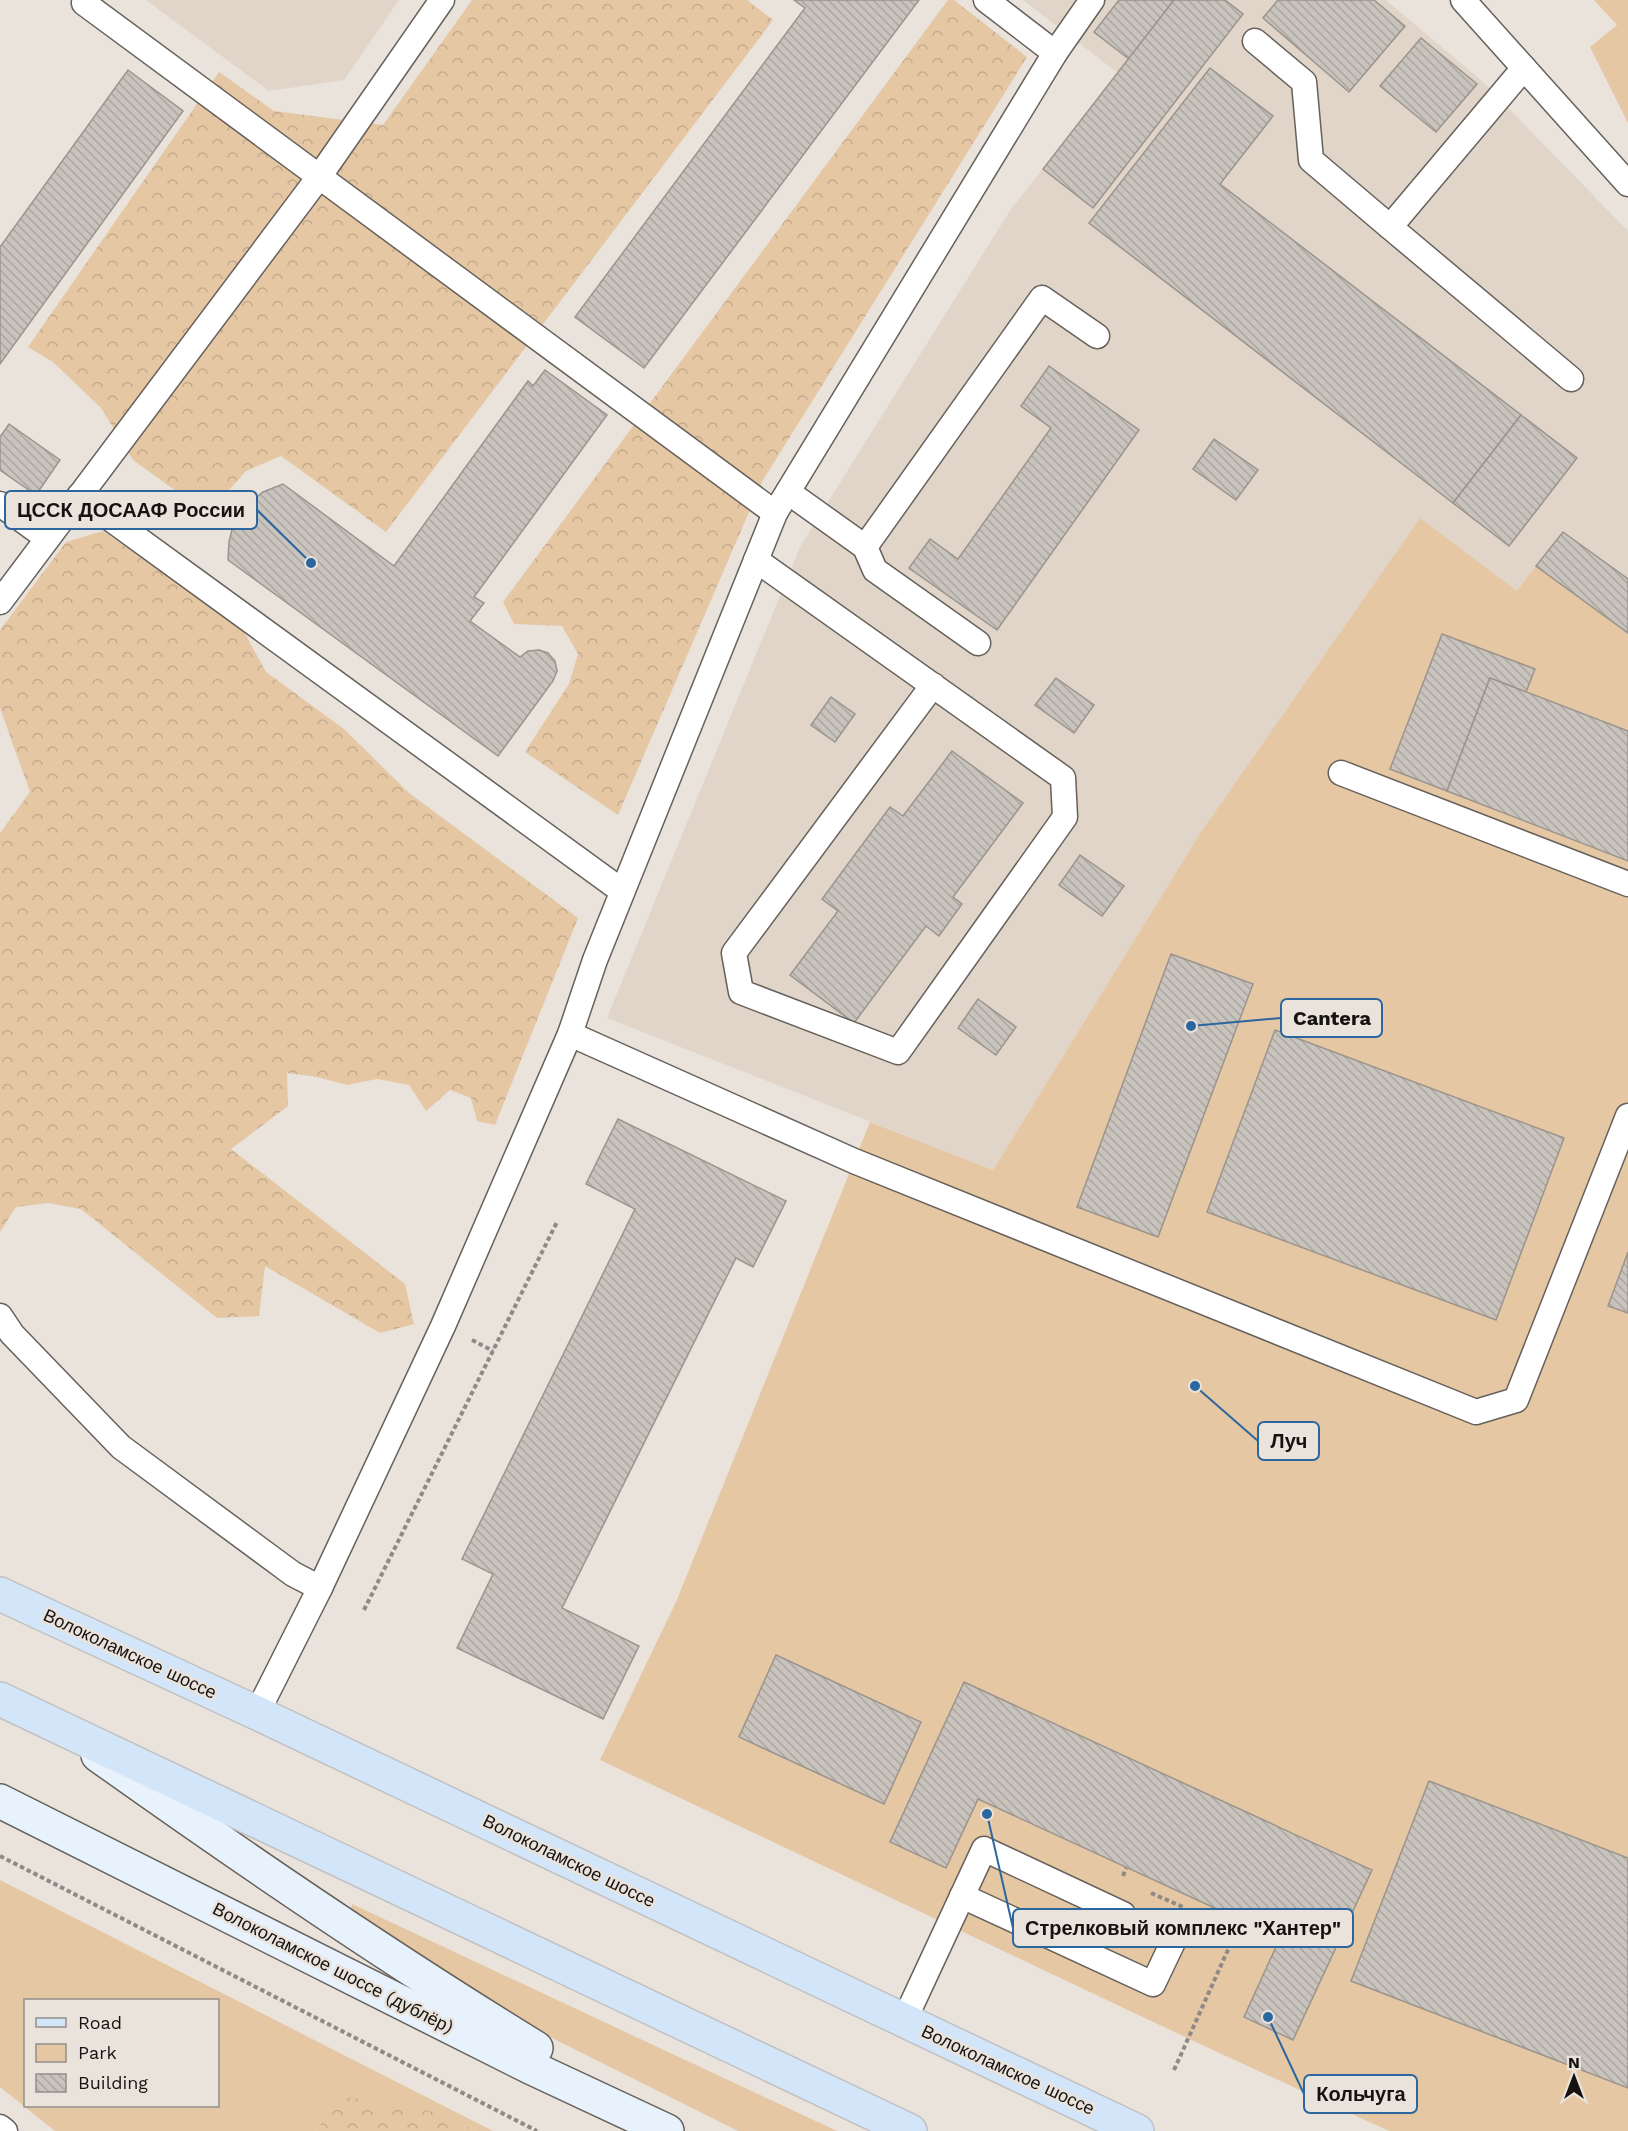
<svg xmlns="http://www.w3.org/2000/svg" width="1628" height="2131" font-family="'Work Sans',sans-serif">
<defs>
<pattern id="forest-crowns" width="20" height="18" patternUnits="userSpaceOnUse" patternTransform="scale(1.5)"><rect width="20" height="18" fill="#e5c7a4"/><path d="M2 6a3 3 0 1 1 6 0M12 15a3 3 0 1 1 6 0" fill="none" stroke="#c4aa8c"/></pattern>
<pattern id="building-back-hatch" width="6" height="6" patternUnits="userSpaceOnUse" patternTransform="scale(1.5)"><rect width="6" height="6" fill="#c9c3bd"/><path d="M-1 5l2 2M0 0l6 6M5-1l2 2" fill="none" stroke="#aca6a1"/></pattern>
</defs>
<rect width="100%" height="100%" fill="#e9e3dc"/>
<g fill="#e0d5c8">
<path d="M146,0H399L344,80L269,91Z"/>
<path d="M1023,0H1386L1483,82L1628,231V633L1536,567L1517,591L1420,518L1201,832L993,1170L607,1018L800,547L1011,209L1118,73Z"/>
</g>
<g fill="#e5c7a4" fill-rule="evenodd">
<path d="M1594,0H1628V123L1590,47L1617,25Z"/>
<path d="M1420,518L1517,591L1536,566L1628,633V2131H1389L1187,2038L600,1760L676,1602L870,1122L993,1170L1201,832Z"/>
<path d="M0,1880L493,2131H476L445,2115L341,2096L316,2131H55L0,2087ZM26,2000H218V2106H26Z"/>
<path d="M352,1904L837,2131H738L514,2019L350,1913Z"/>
</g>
<g fill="url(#forest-crowns)">
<path d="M472,0H747L773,20L386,532L281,456L246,471L221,499L198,507L133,460L101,408L53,362L28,347L219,72L274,111L383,125Z"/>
<path d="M948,0H954L1027,57L763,480L618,815L525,752L569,684L578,654L562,626L514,624L503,602Z"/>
<path d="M103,531L243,630L266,672L344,729L409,793L578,918L495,1125L477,1121L471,1098L450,1090L426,1111L409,1085L377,1079L347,1085L317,1077L287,1073L288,1106L231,1149L405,1284L414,1324L380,1333L265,1266L259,1316L217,1318L81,1209L48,1203L16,1207L0,1232V833L30,792L0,708V630L66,542Z"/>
<path d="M340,2096L405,2105L445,2115L476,2131H316Z"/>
</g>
<g fill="url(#building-back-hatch)" stroke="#9a948d" stroke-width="1.5">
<path d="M794,0H919L644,368L575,317L805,8Z"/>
<path d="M1119,0H1174L1129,59L1094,32Z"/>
<path d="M1174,0H1225L1243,14L1093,208L1043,169Z"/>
<path d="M1278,0H1374L1405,26L1349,92L1263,18Z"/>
<path d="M1421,38L1477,84L1436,132L1380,86Z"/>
<path d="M1210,68L1273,116L1220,184L1521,415L1453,503L1089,223Z"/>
<path d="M128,70L183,111L0,364V247Z"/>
<path d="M1049,366L1139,430L997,630L909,568L930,539L958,559L1051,428L1021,406Z"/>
<path d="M545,370L607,415L474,597L484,603L470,621L520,657L528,651L539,650L548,653L555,661L557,671L553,681L498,756L228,560L229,542L234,521L248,504L263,492L283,484L394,566L528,381L533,386Z"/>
<path d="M1521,415L1577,458L1509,546L1453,503Z"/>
<path d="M9,424L60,460L36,495L0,470V437Z"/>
<path d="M1214,439L1258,470L1236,500L1193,469Z"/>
<path d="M1563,532L1628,579V633L1536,566Z"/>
<path d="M1442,634L1535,669L1526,692L1490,678L1447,791L1390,769Z"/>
<path d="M1056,678L1094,705L1074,733L1035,705Z"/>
<path d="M1490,678L1628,731V861L1447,791Z"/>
<path d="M831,697L855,714L835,742L811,725Z"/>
<path d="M952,751L1023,803L953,897L962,904L939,936L926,926L854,1023L790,975L838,911L822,899L890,807L903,816Z"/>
<path d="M1080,855L1124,886L1102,916L1059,885Z"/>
<path d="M1171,954L1253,984L1158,1237L1077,1207Z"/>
<path d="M978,999L1016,1027L996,1055L958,1028Z"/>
<path d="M1275,1030L1564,1138L1496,1320L1207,1212Z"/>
<path d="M618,1119L786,1201L753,1267L736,1258L562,1608L639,1646L603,1719L457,1648L493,1574L462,1559L635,1209L586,1184Z"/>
<path d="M1628,1252V1313L1608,1306Z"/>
<path d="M776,1655L921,1722L884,1804L739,1737Z"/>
<path d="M964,1682L1372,1870L1293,2040L1244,2017L1280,1938L978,1799L946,1868L890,1842Z"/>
<path d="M1429,1781L1628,1858V2088L1351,1981Z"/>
</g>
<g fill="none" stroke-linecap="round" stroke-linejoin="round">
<defs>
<g id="lane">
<path d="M86,0L84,3L775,513"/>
<path d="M1463,0L1628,184"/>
<path d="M1255,41L1304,82L1311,160L1390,227"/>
<path d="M1055,53L1092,0"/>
<path d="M1524,68L1390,227L1571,379"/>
<path d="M788,492L865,547L1042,298L1097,336"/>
<path d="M79,496L622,891"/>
<path d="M0,504L47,538"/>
<path d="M865,547L875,570L978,643"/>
<path d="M756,560L1063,778L1065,817L898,1052L741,992L734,953L933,685"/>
<path d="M0,602L319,177L442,0"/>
<path d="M1341,773L1628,884"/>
<path d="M570,1034L854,1161L1476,1412L1516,1400L1628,1116"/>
<path d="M0,1316L12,1334L121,1447L293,1574L320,1588"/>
<path d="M257,1713L320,1588L443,1326L570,1034L595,960L775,513L1055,53L986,0"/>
<path d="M962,1896L1153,1984L1173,1942"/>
<path d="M904,2021L984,1849L1123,1914"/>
<path d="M0,2127L5,2131"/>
</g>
<g id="secondary">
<path d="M98,1755C241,1857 386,1956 536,2048"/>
<path d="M0,1801L530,2067L667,2131"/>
</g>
<g id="primary">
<path d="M0,1594L257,1713L1137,2131"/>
<path d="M0,1699L910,2131"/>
</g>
</defs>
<use href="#lane" stroke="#66615b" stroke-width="27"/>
<use href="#secondary" stroke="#66615b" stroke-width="36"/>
<use href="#primary" stroke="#c2c1c1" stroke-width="36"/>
<g stroke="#8f8a85" stroke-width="4" stroke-dasharray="4.5 3" stroke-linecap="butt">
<path d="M472,1340L493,1351"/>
<path d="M364,1610L557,1222"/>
<path d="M0,1856L537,2131"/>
<path d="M1123,1876L1126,1868"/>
<path d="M1151,1893L1183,1907"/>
<path d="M1174,2070L1236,1932L1192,1912"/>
</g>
<use href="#lane" stroke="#fff" stroke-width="24"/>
<use href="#secondary" stroke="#e8f2fc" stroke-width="33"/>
<use href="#primary" stroke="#d2e5f9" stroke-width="33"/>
</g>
<g text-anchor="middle" stroke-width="5" stroke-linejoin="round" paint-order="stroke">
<g font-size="18" fill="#151210" stroke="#e9e3dc">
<text transform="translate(130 1654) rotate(25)" y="6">Волоколамское шоссе</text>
<text transform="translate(569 1861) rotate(26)" y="6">Волоколамское шоссе</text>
<text transform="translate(333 1968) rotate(27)" y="6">Волоколамское шоссе (дублёр)</text>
<text transform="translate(1008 2070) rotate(25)" y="6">Волоколамское шоссе</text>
</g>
</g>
<path fill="none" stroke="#2c669e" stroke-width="2" d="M311 563L257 510M1191 1026L1281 1018M1195 1386L1258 1441M987 1814L1013 1928M1268 2017L1304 2094"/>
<g fill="#2c669e" stroke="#e9e3dc" stroke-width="2">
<circle cx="311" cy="563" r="6"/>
<circle cx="1191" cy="1026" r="6"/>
<circle cx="1195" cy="1386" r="6"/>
<circle cx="987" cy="1814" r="6"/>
<circle cx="1268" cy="2017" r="6"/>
</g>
<g fill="#e9e3dc" stroke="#2c669e" stroke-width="2">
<rect x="5" y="491" width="252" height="38" rx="6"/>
<rect x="1281" y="999" width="101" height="38" rx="6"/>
<rect x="1258" y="1422" width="61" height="38" rx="6"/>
<rect x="1013" y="1909" width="340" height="38" rx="6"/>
<rect x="1304" y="2075" width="113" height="38" rx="6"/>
</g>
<g font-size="20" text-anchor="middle" font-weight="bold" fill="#151210">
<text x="131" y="517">ЦССК ДОСААФ России</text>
<text x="1332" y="1025">Cantera</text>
<text x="1289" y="1448">Луч</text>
<text x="1183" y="1935">Стрелковый комплекс "Хантер"</text>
<text x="1361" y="2101">Кольчуга</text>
</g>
<rect x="24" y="1999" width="195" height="108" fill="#e9e3dc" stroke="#948f8a" stroke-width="1.5"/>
<rect x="36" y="2018" width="30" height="9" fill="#d2e5f9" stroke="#948f8a" stroke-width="1.5"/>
<text x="78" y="2029" font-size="18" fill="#151210">Road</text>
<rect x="36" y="2044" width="30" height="18" fill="#e5c7a4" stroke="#948f8a" stroke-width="1.5"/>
<text x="78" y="2059" font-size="18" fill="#151210">Park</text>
<rect x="36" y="2074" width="30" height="18" fill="url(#building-back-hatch)" stroke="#948f8a" stroke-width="1.5"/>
<text x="78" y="2089" font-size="18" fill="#151210">Building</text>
<g transform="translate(1574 2077)" stroke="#e9e3dc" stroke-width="4.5" paint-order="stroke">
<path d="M0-4.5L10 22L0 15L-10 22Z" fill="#151210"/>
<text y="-9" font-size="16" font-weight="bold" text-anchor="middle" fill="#151210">N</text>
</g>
</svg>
